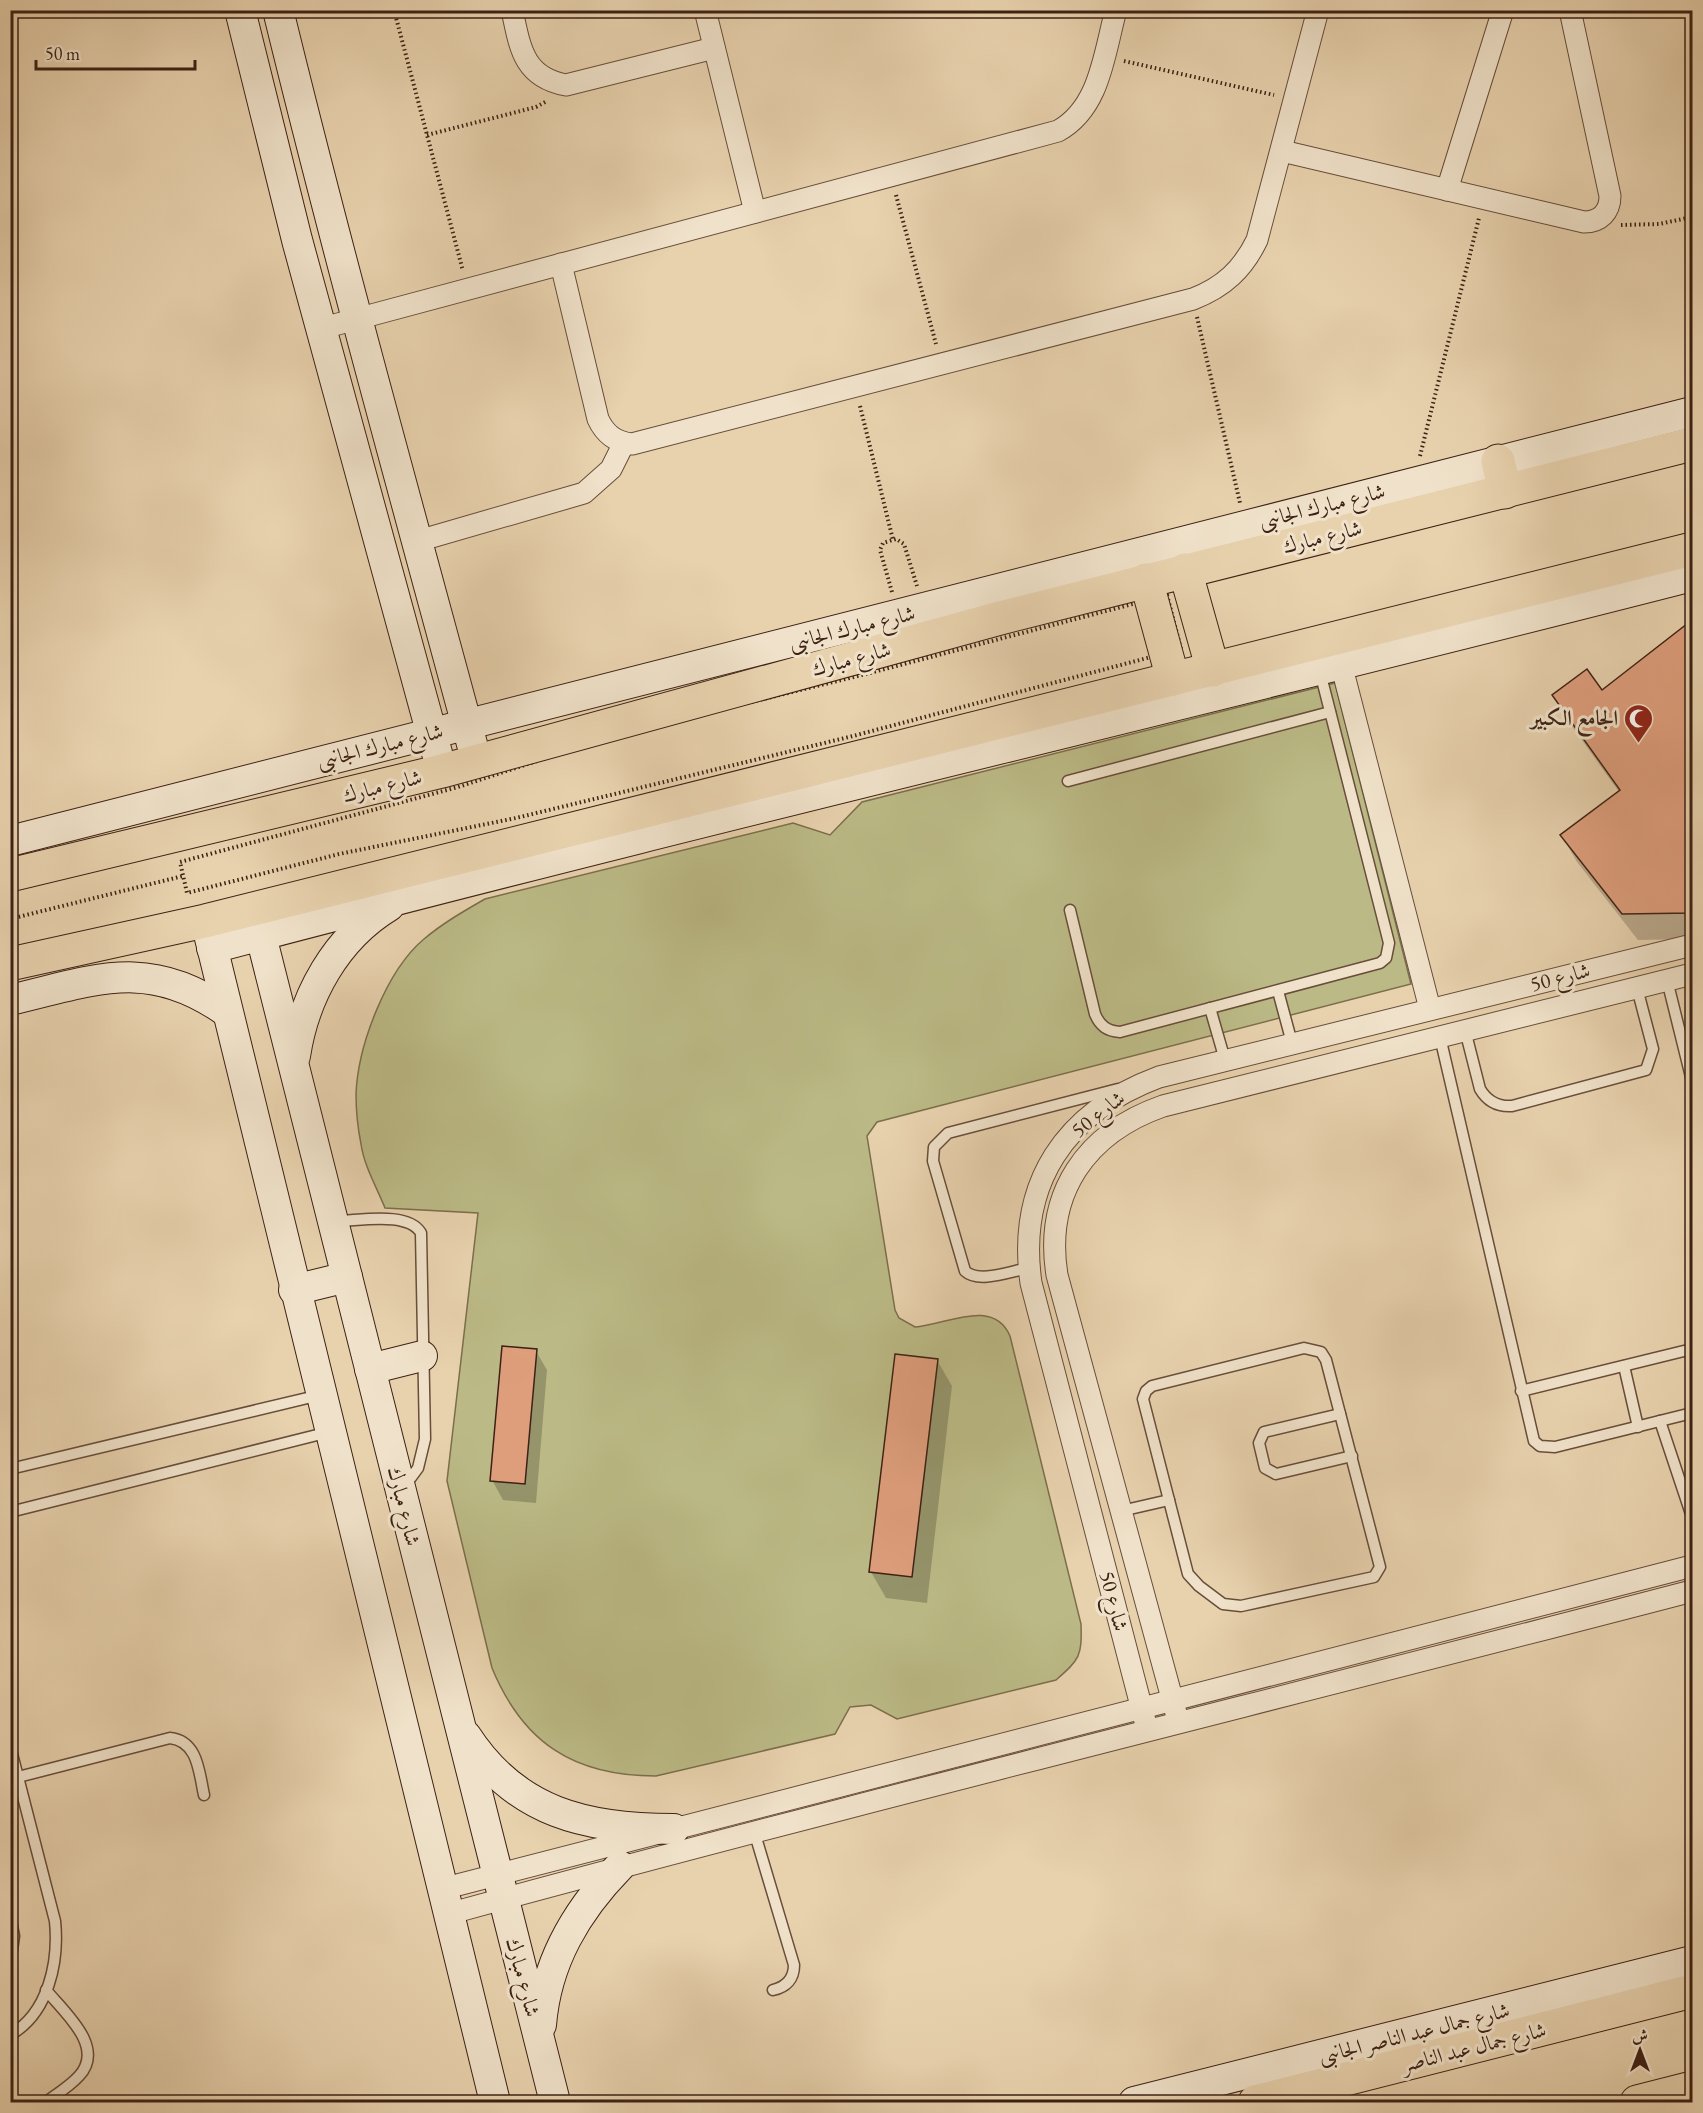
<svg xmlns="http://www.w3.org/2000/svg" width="1703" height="2113" font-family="'EB Garamond',Amiri,serif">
<rect width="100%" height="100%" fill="#e8d2ae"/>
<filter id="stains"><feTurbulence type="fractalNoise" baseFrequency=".00333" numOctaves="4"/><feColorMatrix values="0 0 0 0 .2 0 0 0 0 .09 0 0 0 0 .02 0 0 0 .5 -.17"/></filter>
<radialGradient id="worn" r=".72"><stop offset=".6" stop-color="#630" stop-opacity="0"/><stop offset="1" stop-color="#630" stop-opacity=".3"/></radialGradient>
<path fill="#bbba86" stroke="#7c6e4d" stroke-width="1.5" d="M1335,683L1411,984L877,1122L867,1136L895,1310L899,1318L915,1327C946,1325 993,1297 1010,1336L1081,1624C1082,1656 1080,1659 1056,1680L897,1719L871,1705L850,1707L835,1734L656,1776C574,1776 523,1743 492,1668L447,1481L478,1213L385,1208C377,1188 364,1166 361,1144C358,1129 356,1110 356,1094C358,1045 386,971 424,939C443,923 464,911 485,899L793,823L830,835L862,802Z"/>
<g fill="#0003">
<path d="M1692,622V939L1638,940L1577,862L1562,836L1619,792L1569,722L1554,696L1602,692Z"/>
<path d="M536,1351L547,1370L536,1503L503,1500L492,1480Z"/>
<path d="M937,1360L952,1386L927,1603L886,1598L871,1572Z"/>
</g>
<g fill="#de9e7c" stroke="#3d2114" stroke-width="1.5">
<path d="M1692,620V913L1622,914L1560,835L1620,790L1552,695L1587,669L1602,690Z"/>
<path d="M502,1346L537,1349L525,1484L490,1481Z"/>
<path d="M895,1354L938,1359L912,1577L869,1572Z"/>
</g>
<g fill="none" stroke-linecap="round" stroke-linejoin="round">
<defs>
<g id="lane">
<path d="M1068,781L1330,712"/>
<path d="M1070,910L1095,1014C1100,1026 1107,1031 1120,1032L1380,963L1386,958L1389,943L1320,672"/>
<path d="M1667,980L1692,1081"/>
<path d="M1278,991L1292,1043"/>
<path d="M1210,1008L1225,1060"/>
<path d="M1465,1030L1480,1089C1487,1101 1497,1107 1512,1106L1646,1070L1653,1049L1637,988"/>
<path d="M1440,1037L1534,1441L1540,1446L1555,1447L1692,1413"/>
<path d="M336,1221C359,1221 408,1211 421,1233L425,1439L418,1468L404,1487"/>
<path d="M1029,1268C1011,1271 979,1284 965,1271L933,1161L934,1147L948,1133L1118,1089"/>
<path d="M1304,1348L1321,1352L1326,1360L1380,1567L1374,1577L1241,1606L1223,1604L1199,1586L1188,1574L1143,1399L1146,1391L1152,1386Z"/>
<path d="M1624,1366L1638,1427"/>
<path d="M1521,1391L1692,1349"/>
<path d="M1340,1414L1264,1432L1259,1443L1265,1468L1276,1474L1352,1456"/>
<path d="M1660,1421L1692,1517"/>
<path d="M10,1469L320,1395"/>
<path d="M1121,1511L1169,1500"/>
<path d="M10,1512L329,1432"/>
<path d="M10,1746L55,1921C59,1961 49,2013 10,2035"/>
<path d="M18,1777L170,1738C198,1741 199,1772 204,1795"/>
<path d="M754,1831L794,1965C794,1979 786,1987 773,1990"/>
<path d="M10,1916L14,1936L10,1964"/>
<path d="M46,2102C57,2094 70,2086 79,2076C106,2047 64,2012 46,1990"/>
</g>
<g id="street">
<path d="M512,10C520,47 523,77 566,85L714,48"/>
<path d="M705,10L755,212"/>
<path d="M1282,151L1584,222C1600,222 1610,212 1610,196L1570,10"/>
<path d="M1447,190L1503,10"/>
<path d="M561,264L598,419C605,434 615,442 632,444L1193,299C1224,287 1243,269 1257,240L1318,10"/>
<path d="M323,328L1058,131C1100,108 1104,54 1116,10"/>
<path d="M418,541L584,493L611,469L624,443"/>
<path d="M1338,652L1430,1009"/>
<path d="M1176,1713L1057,1275C1044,1193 1086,1133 1163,1106L1692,974"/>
<path d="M1145,1721L1031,1283C1017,1183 1065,1112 1159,1077L1692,945"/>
<path d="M442,1889L1692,1566"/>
<path d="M448,1914C862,1801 1278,1699 1692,1591"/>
</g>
<g id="secondary">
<path d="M240,10L297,240L437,753"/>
<path d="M278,10C338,256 406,500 472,744"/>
<path d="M10,841L1692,412"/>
<path d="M256,916L555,2102"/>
<path d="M208,930L495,2102"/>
<path d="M212,948C704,818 1200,702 1692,576"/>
<path d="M10,1000C95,980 149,956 227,1012"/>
<path d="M295,1056C304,996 336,938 389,906"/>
<path d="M294,1290L347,1277"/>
<path d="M370,1369L422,1356"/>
<path d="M466,1736C516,1813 587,1829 674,1829"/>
<path d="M541,2025C546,1962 576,1911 620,1866"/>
<path d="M1134,2102L1692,1961"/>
</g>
<g id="primary">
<path d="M1498,461L1505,492"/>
<path d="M1185,570L1213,670"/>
<path d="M1146,580L1173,679"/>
<path d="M10,875L442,771L1000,618L1692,444"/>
<path d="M10,964L205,921L1692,549"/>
<path d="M1255,2102L1692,1991"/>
<path d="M1637,2102L1692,2088"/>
</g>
</defs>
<use href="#lane" stroke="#684d3a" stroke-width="13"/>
<use href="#street" stroke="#684d3a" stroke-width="23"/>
<use href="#secondary" stroke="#3d2114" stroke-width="32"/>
<use href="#primary" stroke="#3d2114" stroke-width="35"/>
<g stroke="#3d2114" stroke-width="4" stroke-dasharray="1.5 3" stroke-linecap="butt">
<path d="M394,10L463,271"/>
<path d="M1124,61L1274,95"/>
<path d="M427,135L536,107L547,101"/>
<path d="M896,195L936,344"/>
<path d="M1621,225L1659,224L1692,217"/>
<path d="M1197,317L1240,503"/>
<path d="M860,406L893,540"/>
<path d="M1420,456L1479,218"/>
<path d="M892,592L880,550L883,543L896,539L904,544L917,586"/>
<path d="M1167,595L1181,649L853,736L516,818L339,854L187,893L180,862L458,787L616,735L866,674Z"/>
<path d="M10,919L183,876"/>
</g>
<use href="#lane" stroke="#f0e2ca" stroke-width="10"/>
<use href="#street" stroke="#f0e2ca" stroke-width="21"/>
<use href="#secondary" stroke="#f0e2ca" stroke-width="30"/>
<use href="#primary" stroke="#e8d2ae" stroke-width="33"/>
</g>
<defs>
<symbol id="mosque-pin" viewBox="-11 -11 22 30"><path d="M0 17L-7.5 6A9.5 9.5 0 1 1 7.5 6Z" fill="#8f2418" stroke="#f0e2ca"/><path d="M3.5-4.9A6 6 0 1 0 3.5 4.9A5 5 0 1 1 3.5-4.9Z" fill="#fff"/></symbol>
</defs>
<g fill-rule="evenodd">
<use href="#mosque-pin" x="1622" y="702" width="33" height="45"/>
</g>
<g text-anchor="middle" stroke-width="6" stroke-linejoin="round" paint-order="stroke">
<g font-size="21" fill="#3d2114" stroke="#f0e2ca">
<text transform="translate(1322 506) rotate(-14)" y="7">شارع مبارك الجانبى</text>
<text transform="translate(1322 537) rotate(-14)" y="7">شارع مبارك</text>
<text transform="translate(852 628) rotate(-14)" y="7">شارع مبارك الجانبى</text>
<text transform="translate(851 659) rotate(-15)" y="7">شارع مبارك</text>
<text transform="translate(380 746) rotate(-14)" y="7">شارع مبارك الجانبى</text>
<text transform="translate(382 786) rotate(-14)" y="7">شارع مبارك</text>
<text transform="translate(1560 977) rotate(-14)" y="7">شارع 50</text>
<text transform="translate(1098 1114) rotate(-38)" y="7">شارع 50</text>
<text transform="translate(404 1506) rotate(76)" y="7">شارع مبارك</text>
<text transform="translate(1114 1601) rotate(76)" y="7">شارع 50</text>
<text transform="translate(523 1977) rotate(75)" y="7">شارع مبارك</text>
<text transform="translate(1414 2033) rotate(-14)" y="7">شارع جمال عبد الناصر الجانبى</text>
<text transform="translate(1474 2047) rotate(-14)" y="7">شارع جمال عبد الناصر</text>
</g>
<g font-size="21" font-weight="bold" fill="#3d2114" stroke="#f0e2ca" text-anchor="end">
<text x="1618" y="725">الجامع الكبير</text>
</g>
</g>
<rect width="1703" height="2113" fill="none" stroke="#e8d2ae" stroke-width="36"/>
<rect x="12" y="12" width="1679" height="2089" fill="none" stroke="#3d2114" stroke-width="3"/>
<rect x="18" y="18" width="1667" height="2077" fill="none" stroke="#3d2114" stroke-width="1.5"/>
<g transform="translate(1640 2050)" stroke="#f0e2ca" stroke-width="4.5" paint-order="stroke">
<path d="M0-4.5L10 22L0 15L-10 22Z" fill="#3d2114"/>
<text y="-9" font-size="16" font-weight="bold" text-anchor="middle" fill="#3d2114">ش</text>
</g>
<path d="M36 60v9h159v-9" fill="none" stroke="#3d2114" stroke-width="3"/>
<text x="45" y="60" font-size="18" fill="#3d2114" stroke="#f0e2ca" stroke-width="4.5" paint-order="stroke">50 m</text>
<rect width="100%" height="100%" filter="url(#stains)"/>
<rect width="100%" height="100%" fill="url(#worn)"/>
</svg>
